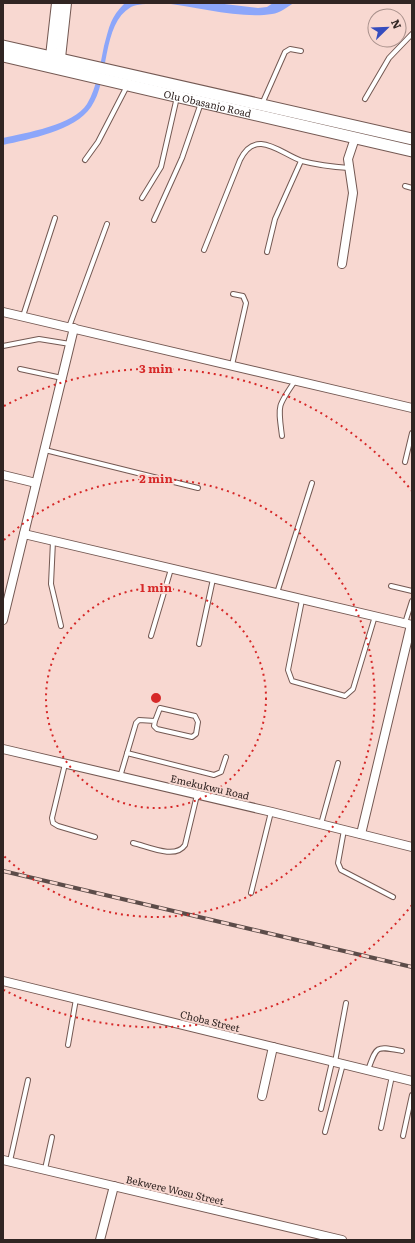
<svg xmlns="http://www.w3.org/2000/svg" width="415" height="1243" font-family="Literata,serif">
<rect width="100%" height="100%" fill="#f8d8d1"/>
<g fill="#8ca6fa">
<path d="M125,3H155C147,4 137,4 131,7C101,24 110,80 91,107C75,131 29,139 3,145V138C25,133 74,125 87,104C97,87 100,65 104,46C110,25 110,18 125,3Z"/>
<path d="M164,3H216L258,8L267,7L273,3H294C287,7 280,13 272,14C241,19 196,7 164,3Z"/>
</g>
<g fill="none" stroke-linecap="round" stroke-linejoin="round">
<defs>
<g id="service">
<path d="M365,99L389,58L412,34"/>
<path d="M262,104L285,52L290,49L301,51"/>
<path d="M85,160L98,142L127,86"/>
<path d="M405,186L412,188"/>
<path d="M142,198L161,167L177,97"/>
<path d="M154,220L182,158L201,103"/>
<path d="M204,250L240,160C256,127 281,154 302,161C317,165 333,167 349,168"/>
<path d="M267,252L275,219L301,161"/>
<path d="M23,316L55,218"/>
<path d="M69,327L107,224"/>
<path d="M3,346L39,339L70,344"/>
<path d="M232,365L246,303L243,296L233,294"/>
<path d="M20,369L62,378"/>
<path d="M282,436C278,405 277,407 295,381"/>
<path d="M45,450L198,488"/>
<path d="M405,462L412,433"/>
<path d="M53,541L51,584L61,626"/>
<path d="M391,586L412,591"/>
<path d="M277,593L312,483"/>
<path d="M302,600L288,670L292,681L345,696L353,689L375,616"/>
<path d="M405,623L412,601"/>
<path d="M151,636L171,569"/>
<path d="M199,644L213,579"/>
<path d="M127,753L214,775L221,772L226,757"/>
<path d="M65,764L52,818L53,823L58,826L95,837"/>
<path d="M120,777L136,723L139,720L155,721L160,708L195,716L198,722L196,734L192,737L157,729L154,726L155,721"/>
<path d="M321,824L338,763"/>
<path d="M344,830L338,863L341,870L393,897"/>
<path d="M133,843C147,846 175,860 185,845L197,795"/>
<path d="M251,893L271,812"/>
<path d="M68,1045L76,999"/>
<path d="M335,1062L346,1003"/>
<path d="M368,1070C377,1045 376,1046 402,1051"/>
<path d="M321,1109L332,1062"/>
<path d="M381,1128L392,1076"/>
<path d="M325,1132L343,1064"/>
<path d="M403,1136L412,1095"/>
<path d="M10,1161L28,1080"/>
<path d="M45,1169L52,1137"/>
</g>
<g id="minor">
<path d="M342,264L353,193L348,159L355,138"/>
<path d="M3,312L412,408"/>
<path d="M3,475L36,483"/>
<path d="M24,534L412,625"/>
<path d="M3,620L74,328"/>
<path d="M3,749L272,812L412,847"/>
<path d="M361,834L411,625"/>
<path d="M3,981L412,1081"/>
<path d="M262,1096L273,1047"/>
<path d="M3,1160L342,1240"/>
<path d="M100,1240L114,1186"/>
</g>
<g id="tertiary">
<path d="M50,65L57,3"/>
<path d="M59,67L66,3"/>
</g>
<g id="secondary">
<path d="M3,46L412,139"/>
<path id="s1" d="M3,56L412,151"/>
</g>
</defs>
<use href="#service" stroke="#745953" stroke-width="6"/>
<use href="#minor" stroke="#745953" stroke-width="10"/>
<use href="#tertiary" stroke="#745953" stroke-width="12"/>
<use href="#secondary" stroke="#745953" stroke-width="13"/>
<use href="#service" stroke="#fff" stroke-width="4"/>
<use href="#minor" stroke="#fff" stroke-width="8"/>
<use href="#tertiary" stroke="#fff" stroke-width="10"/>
<use href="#secondary" stroke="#fff" stroke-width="11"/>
<defs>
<path id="rail" d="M3,871L412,967"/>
</defs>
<use href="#rail" stroke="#5c4c49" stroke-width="4"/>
<use href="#rail" stroke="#f8d8d1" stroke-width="2.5" stroke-dasharray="8" stroke-linecap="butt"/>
</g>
<g fill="none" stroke="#d62828" stroke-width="2" stroke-dasharray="2 4">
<circle cx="156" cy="698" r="110"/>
<path d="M4 540A219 219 0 1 1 4 856"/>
<path d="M412 905A329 329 0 0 1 4 990M4 406A329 329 0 0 1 412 491"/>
</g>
<g text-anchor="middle" stroke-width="4" stroke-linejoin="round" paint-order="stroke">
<g font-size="10" fill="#312523" stroke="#f8d8d1">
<text dy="4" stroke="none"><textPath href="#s1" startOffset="210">Olu Obasanjo Road</textPath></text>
<text transform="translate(210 787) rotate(13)" y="4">Emekukwu Road</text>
<text transform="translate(210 1021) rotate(14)" y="4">Choba Street</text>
<text transform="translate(175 1190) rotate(13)" y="4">Bekwere Wosu Street</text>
</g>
</g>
<circle cx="156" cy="698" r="6" fill="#d62828" stroke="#f8d8d1" stroke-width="2"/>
<g font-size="12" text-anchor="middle" font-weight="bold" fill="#d62828" stroke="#f8d8d1" stroke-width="4" stroke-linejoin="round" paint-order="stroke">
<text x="156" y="373">3 min</text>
<text x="156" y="483">2 min</text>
<text x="156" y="592">1 min</text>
</g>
<rect width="415" height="1243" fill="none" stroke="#312523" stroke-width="8"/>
<g transform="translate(387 28) rotate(67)"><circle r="19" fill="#f8d8d1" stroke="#a8908b"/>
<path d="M0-3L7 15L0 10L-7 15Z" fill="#364cbe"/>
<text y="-6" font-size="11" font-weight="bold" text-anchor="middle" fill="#312523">N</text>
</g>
</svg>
